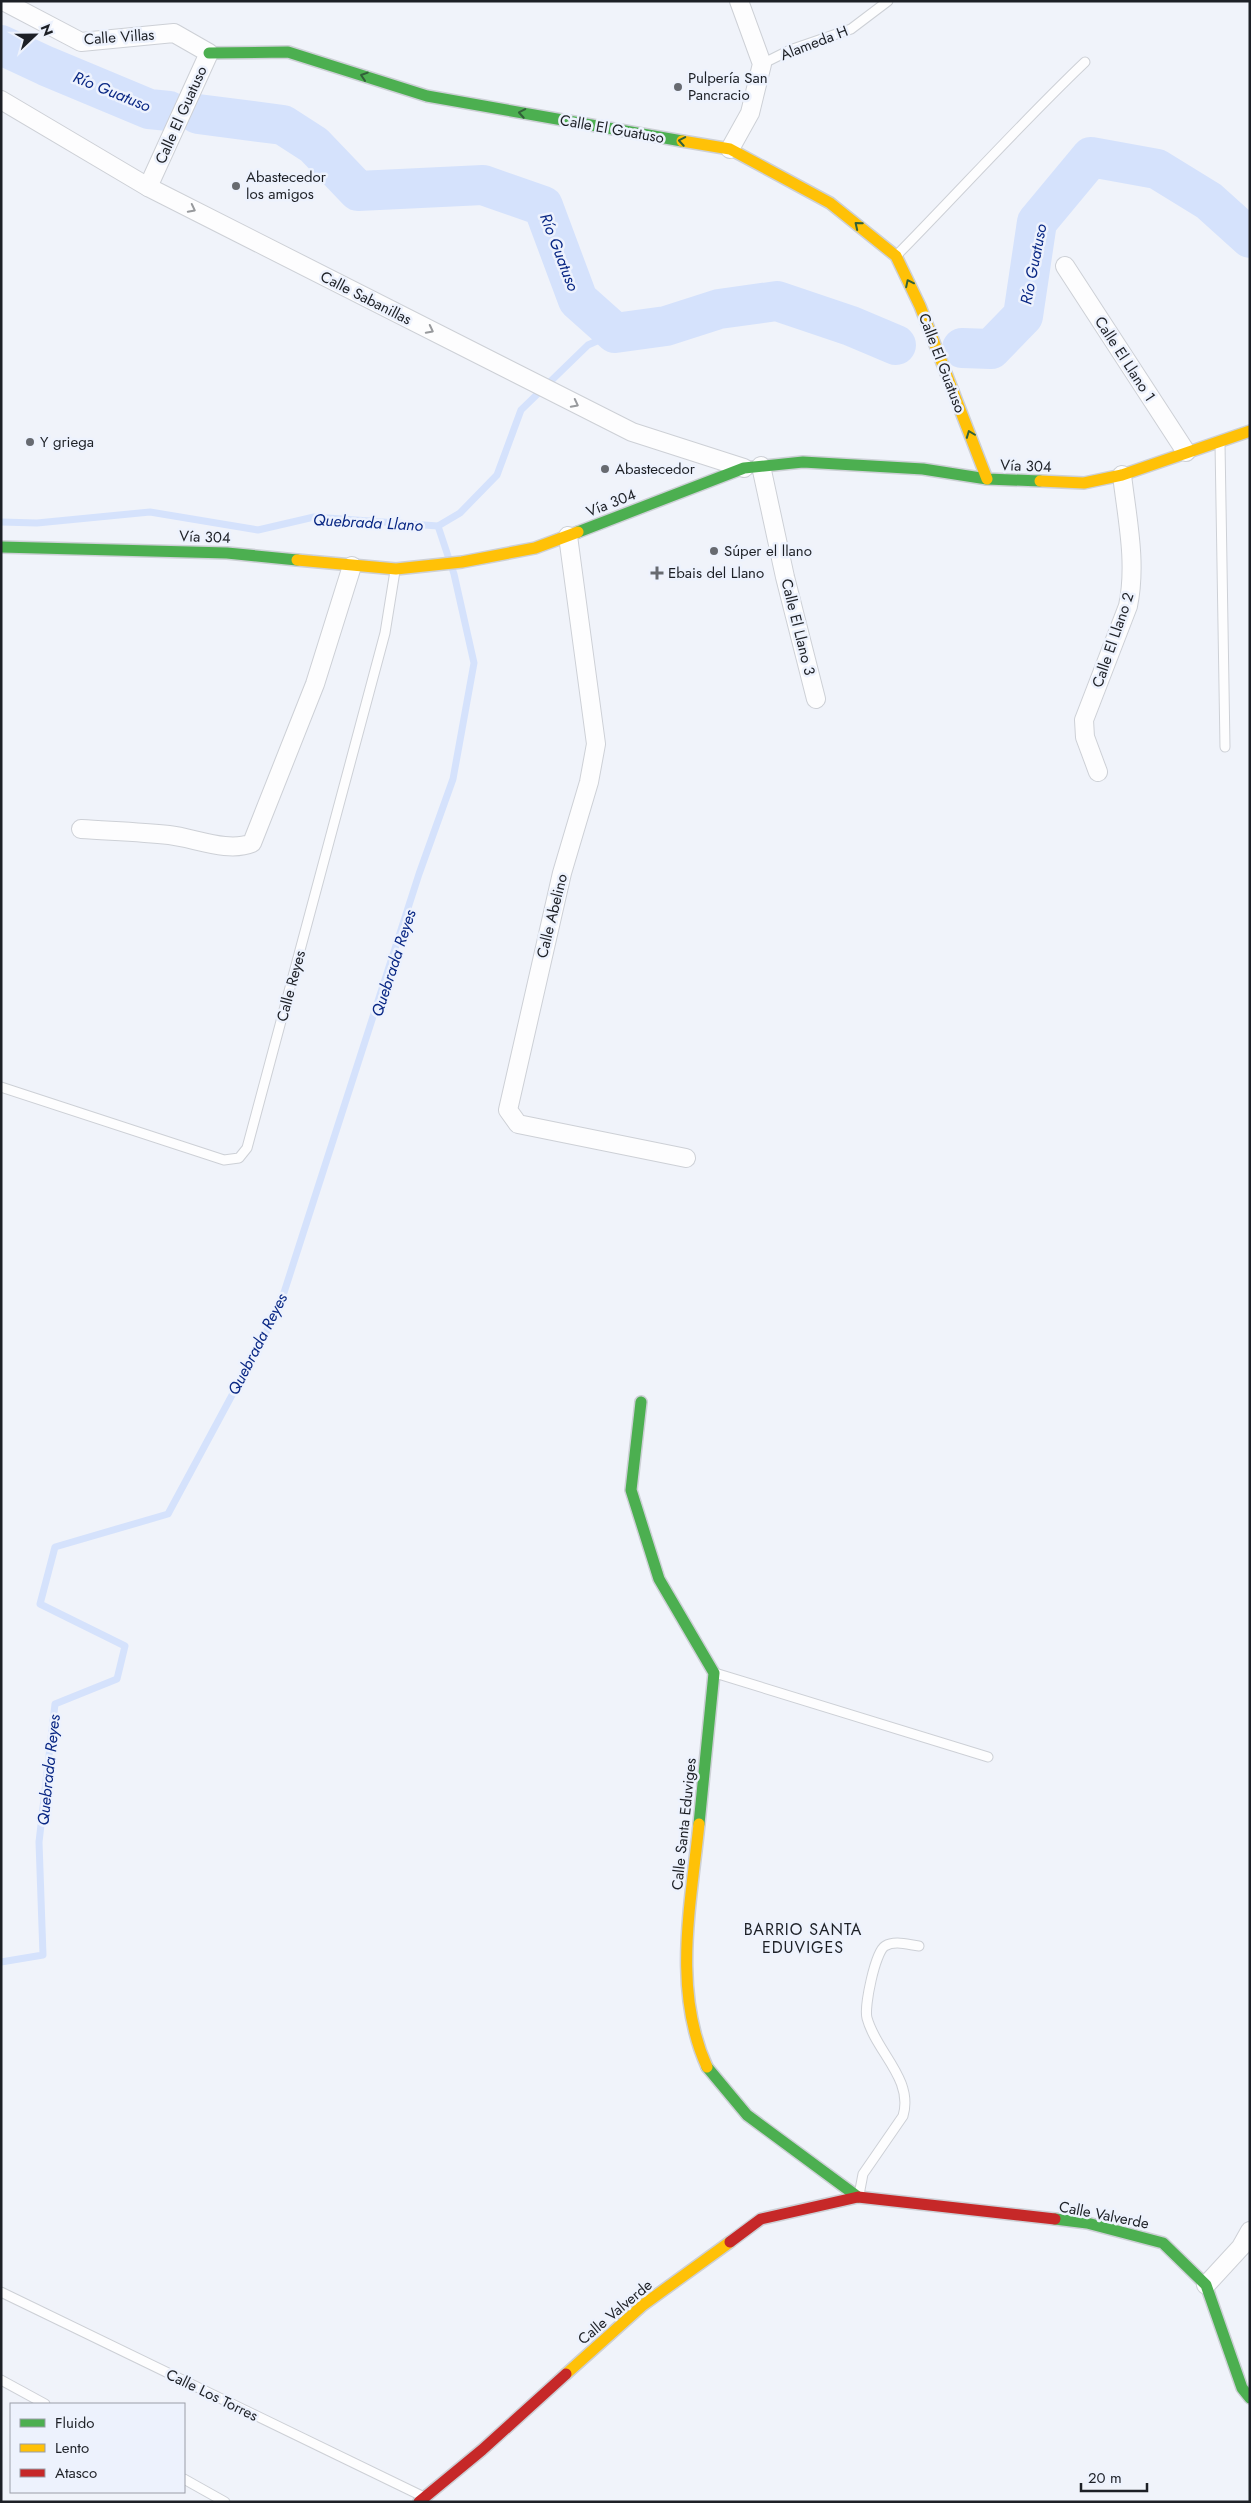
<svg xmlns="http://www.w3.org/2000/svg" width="1251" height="2503" font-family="Jost,sans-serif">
<rect width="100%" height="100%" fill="#f0f3fa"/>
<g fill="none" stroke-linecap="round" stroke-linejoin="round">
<g stroke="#d5e2fc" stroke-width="7">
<path d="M1,522L37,523L150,512L258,530L314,517L438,526L460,513L497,475L521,410L588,345L615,333"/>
<path d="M1,1962L43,1955L39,1842L55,1704L117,1679L125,1646L40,1604L55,1547L168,1514L279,1308L419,874L453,779L474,663L454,574L438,526"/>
</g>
<g stroke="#d5e2fc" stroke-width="40">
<path d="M1,45L46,66L149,109L169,111"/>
<path d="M198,114L283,125L314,145L358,191L483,185L543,206L578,300L615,333L666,326L719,309L777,301L851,326L896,345"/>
<path d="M962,348L991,349L1023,316L1037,222L1091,157L1157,169L1209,201L1250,238"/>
</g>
<defs>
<g id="lane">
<path d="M762,64L790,50L851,29L888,1"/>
<path d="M897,255C960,191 1020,124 1085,62"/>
<path d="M1220,443L1225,747"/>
<path d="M1,1087L224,1160L239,1158L247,1148L385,633L395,571"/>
<path d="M715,1673L988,1757"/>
<path d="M859,2195L863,2174L903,2116C914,2079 876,2052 867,2018C864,2007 875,1952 885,1946C895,1940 909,1945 919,1946"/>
<path d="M1,2292L422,2496"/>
<path d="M1,2380L45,2404"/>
<path d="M184,2479L225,2502"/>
</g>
<g id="street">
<path d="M3,1L81,42L174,33L209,53L148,187"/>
<path d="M1,100L148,187L632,432L744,468"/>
<path d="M730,149L750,113L762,64L739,1"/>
<path d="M1065,266L1186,452"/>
<path d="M761,466L785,577L816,699"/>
<path d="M568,536L596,744L589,782L562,873L508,1110L518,1124L686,1158"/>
<path d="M1098,772L1085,737L1084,720L1128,606C1137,563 1127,518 1122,475"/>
<path d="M81,829C110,831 140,832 169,835C195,838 228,853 252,843L315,684L352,566"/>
<path d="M1206,2285L1241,2247L1250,2231"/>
</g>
<g id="fast">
<path d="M209,53L288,52L427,96L682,141"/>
<path d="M578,532L744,468L803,462L923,469L987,479L1040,481"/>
<path d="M1,547L227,553L297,560"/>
<path d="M641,1402L631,1490L659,1579L714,1673L699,1824"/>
<path d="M707,2067L747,2115L858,2197"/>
<path d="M1055,2219L1087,2223L1163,2243L1206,2285L1242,2388L1250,2398"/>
</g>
<g id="slow">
<path d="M682,141L730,149L830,203L896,256L920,306L987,479"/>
<path d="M1040,481L1084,483L1122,475L1250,431"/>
<path d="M297,560L396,569L462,562L535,548L578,532"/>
<path d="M699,1824C691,1904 672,1990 707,2067"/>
<path d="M566,2374L643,2305L730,2242"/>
</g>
<g id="jam">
<path d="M730,2242L761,2219L858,2197L1055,2219"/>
<path d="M419,2502L482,2450L566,2374"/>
</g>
</defs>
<use href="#lane" stroke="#cdd0d6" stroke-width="11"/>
<use href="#street" stroke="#cdd0d6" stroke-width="20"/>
<use href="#fast" stroke="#cdd0d6" stroke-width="14"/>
<use href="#slow" stroke="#cdd0d6" stroke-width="14"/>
<use href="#jam" stroke="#cdd0d6" stroke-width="14"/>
<use href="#lane" stroke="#fdfdfe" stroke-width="9"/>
<use href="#street" stroke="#fdfdfe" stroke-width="18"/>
<use href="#fast" stroke="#4caf50" stroke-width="11"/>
<use href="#slow" stroke="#ffc107" stroke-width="11"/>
<use href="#jam" stroke="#c62828" stroke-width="11"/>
</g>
<defs><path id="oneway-chevron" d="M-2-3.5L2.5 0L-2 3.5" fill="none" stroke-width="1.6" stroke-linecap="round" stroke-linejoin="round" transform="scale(1.25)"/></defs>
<g stroke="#326039">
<use href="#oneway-chevron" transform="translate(364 76) rotate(-162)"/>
<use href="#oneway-chevron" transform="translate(522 113) rotate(-170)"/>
<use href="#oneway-chevron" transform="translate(682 141) rotate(-170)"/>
<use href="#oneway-chevron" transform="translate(858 225) rotate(-141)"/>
<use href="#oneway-chevron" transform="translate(909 283) rotate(-116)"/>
<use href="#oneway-chevron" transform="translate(970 434) rotate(-111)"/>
</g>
<g stroke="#989a9d">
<use href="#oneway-chevron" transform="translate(192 209) rotate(27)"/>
<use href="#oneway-chevron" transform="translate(430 330) rotate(27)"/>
<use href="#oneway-chevron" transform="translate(575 404) rotate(27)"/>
</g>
<g fill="#676a70" stroke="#edf2fd" stroke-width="2">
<circle cx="678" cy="87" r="5"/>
<circle cx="236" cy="186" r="5"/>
<circle cx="30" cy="442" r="5"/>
<circle cx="605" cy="469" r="5"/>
<circle cx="714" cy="551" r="5"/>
<path d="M654.5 565.5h5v5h5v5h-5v5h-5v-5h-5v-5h5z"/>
</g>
<g text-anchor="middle" stroke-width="5" stroke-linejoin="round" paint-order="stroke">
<g font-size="15" fill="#1d2026" stroke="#edf2fd">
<text transform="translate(119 37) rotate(-4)" y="5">Calle Villas</text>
<text transform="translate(814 43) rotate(-21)" y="5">Alameda H</text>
<text transform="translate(181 115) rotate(-66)" y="5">Calle El Guatuso</text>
<text transform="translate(612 129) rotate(10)" y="5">Calle El Guatuso</text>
<text transform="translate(366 298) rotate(27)" y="5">Calle Sabanillas</text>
<text transform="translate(1125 359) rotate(57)" y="5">Calle El Llano 1</text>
<text transform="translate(942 363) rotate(69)" y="5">Calle El Guatuso</text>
<text transform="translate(1026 466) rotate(2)" y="5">Vía 304</text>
<text transform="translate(611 503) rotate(-21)" y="5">Vía 304</text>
<text transform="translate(205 537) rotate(2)" y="5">Vía 304</text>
<text transform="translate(798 627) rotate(76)" y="5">Calle El Llano 3</text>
<text transform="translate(1113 640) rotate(-71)" y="5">Calle El Llano 2</text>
<text transform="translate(552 916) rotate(-76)" y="5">Calle Abelino</text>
<text transform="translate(291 986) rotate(-75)" y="5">Calle Reyes</text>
<text transform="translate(684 1824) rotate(-84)" y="5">Calle Santa Eduviges</text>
<text transform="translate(1104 2215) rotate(11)" y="5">Calle Valverde</text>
<text transform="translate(615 2312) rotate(-40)" y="5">Calle Valverde</text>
<text transform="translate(212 2395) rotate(26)" y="5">Calle Los Torres</text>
</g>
<g font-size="15" fill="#1d2026" stroke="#edf2fd" text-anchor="start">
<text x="688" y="83">Pulpería San<tspan x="688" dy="17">Pancracio</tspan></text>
<text x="246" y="182">Abastecedor<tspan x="246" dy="17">los amigos</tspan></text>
<text x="40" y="447">Y griega</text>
<text x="615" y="474">Abastecedor</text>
<text x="724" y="556">Súper el llano</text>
<text x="668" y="578">Ebais del Llano</text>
</g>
<g font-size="16" font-style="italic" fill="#092784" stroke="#edf2fd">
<text transform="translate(112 91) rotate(22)" y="6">Río Guatuso</text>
<text transform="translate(560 252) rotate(69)" y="6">Río Guatuso</text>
<text transform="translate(1033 264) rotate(-79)" y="6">Río Guatuso</text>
<text transform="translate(368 522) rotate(3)" y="6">Quebrada Llano</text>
<text transform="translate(393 963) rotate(-72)" y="6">Quebrada Reyes</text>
<text transform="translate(257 1344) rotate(-63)" y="6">Quebrada Reyes</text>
<text transform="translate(48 1770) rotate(-84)" y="6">Quebrada Reyes</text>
</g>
<g font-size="16" letter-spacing="1" fill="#1d2026" stroke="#edf2fd">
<text x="803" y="1935">BARRIO SANTA<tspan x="803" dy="18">EDUVIGES</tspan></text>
</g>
</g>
<rect width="1251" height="2503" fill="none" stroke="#1d2026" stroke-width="5"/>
<rect x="10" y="2403" width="175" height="90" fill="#edf2fd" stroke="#9a9ea7"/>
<rect x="20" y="2419" width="25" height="8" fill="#4caf50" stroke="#9a9ea7"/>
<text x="55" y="2428" font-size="15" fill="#1d2026">Fluido</text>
<rect x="20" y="2444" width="25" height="8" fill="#ffc107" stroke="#9a9ea7"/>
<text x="55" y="2453" font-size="15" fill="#1d2026">Lento</text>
<rect x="20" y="2469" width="25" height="8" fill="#c62828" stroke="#9a9ea7"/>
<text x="55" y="2478" font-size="15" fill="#1d2026">Atasco</text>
<g transform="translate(35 35) rotate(68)" stroke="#edf2fd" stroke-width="4" paint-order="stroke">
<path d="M0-4L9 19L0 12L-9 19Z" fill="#1d2026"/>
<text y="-8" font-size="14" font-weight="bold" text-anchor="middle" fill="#1d2026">N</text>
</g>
<path d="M1081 2483v8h66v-8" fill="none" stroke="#1d2026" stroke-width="2.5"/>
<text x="1088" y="2483" font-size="15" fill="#1d2026" stroke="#edf2fd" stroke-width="4" paint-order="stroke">20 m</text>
</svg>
